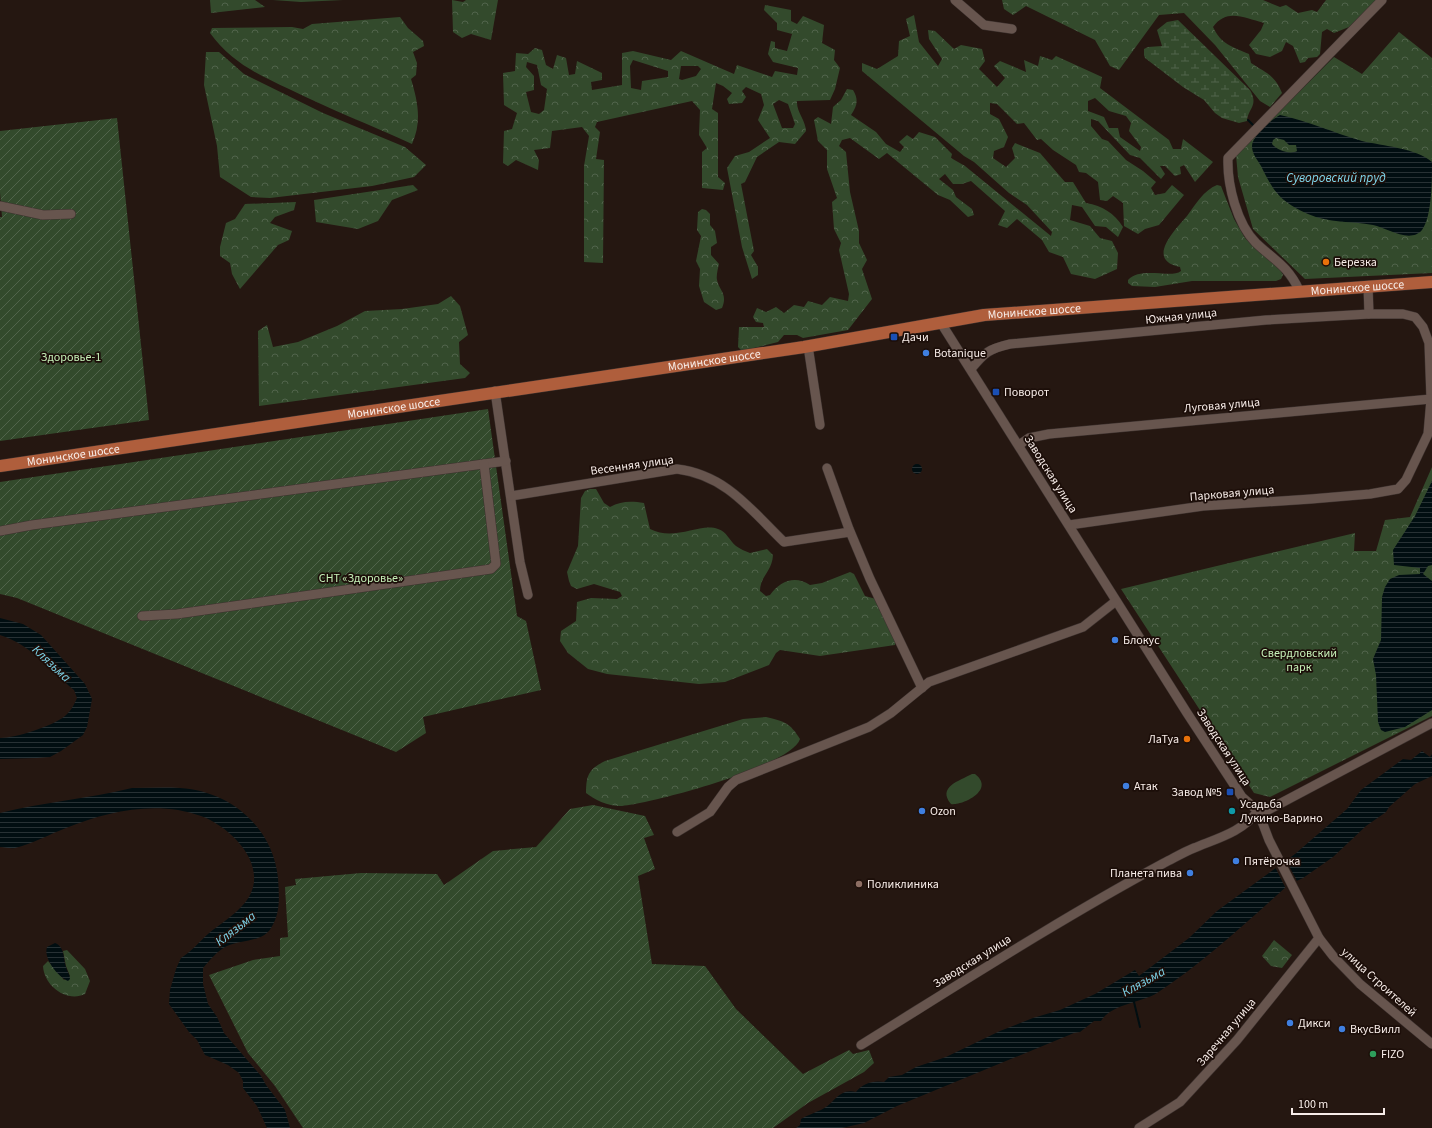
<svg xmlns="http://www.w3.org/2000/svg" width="1432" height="1128" font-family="'Source Sans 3',sans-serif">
<defs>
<pattern id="forest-crowns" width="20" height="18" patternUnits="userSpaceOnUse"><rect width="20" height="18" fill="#334a2c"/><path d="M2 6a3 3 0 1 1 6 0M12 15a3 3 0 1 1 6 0" fill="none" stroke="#51644b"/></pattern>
<pattern id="wetland-marsh" width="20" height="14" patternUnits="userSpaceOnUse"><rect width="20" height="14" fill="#334a2c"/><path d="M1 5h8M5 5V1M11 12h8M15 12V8" fill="none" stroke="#51644b"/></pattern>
<pattern id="garden-furrows" width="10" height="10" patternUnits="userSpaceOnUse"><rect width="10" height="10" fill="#334a2c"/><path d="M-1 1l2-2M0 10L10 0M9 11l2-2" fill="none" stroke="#51644b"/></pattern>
<pattern id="water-rules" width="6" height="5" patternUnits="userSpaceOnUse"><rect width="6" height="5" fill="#010e11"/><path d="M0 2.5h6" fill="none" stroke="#273134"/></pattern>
</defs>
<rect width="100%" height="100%" fill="#251711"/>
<path fill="#334a2c" d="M972,774H975C996,790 962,806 951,804C937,787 959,781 972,774Z"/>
<g fill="url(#forest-crowns)" fill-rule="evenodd">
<path d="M210,0H255L265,7L211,13Z"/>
<path d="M273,0H343L301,2Z"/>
<path d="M452,0L463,2L466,0H498L491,40L471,34L462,38L453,32Z"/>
<path d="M1002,0H1263L1280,7L1286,5L1298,13L1312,10L1317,12L1326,0H1376L1349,27L1334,33L1327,29L1322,32L1320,54L1317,57L1308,58L1305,62L1300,63L1293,46L1286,42L1282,51L1270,57L1256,54L1249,45L1261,30L1264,23C1244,18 1227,8 1213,27C1221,44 1232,47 1249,54L1251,63C1266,73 1275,75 1282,93L1270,107L1260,101L1215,45L1184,13L1159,15L1119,70L1110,66L1095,40L1026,6L1013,15L1004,9Z"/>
<path d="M765,5L791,10V21L797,24L803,16L824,25L822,43L835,50L834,60L840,68L835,89L830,100L797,101C796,111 806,121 806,131L795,144L779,142L757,157L745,182L741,184L754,251L751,255L758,267V275L752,279L742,247L727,168L735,156L749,152L770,138L758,120L764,105L761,94L746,87L742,91L746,97L742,103L729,104L727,99L732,93L723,86L716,83L712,109L718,113V177L725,183L723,190L702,188V152L707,148L699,135L700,110L692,101L597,122L595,127L600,132L596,159L604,160L603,263L584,262V166L589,136L582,127L552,131L550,148L534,150L539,160L538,170L516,160L508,166L503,163L504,131L512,129L517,113L504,105L503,73L515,71L516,53L528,54L535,48L542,50L546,65L553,69L557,55L566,58L569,75L575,74L577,61L602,73V80L591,82L592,90L622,85V53L633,51L671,60L681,51L734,74L737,65L772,77L775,71L797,75L798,68L773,62L768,54L771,41L775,42V48L787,51L792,34L777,30V23L764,10ZM633,60L668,71V77L642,81L641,90L631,88L630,66ZM527,62L537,65L541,85L547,89L544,110L539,114L531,112L526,92L534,90V76L526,67ZM681,66H698L701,69L696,76L682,80L679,79ZM779,100L788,104L795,124L793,128H782L773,104Z"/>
<path d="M914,15L919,42L938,66L942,59L929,39L928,30L935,31L954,49L961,45L982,49L985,61L979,69L997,87L1005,78L994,66L1000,61L1026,72L1024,60L1038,66L1040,56L1052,60L1056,56L1102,77L1100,88L1169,140L1173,149H1181L1183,139L1213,162L1195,182L1184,165L1180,167L1181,174L1175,176L1165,166H1160L1165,174L1161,179L1140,158L1130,155L1098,121L1091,119V126L1102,139L1108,141L1126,160L1143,171L1156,182L1151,188L1155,195L1165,193L1172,185L1184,195L1159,225L1145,229L1138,234L1124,226L1123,203L1113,196L1107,201L1100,200L1098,182L1086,173L1079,172L1076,165L1053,150L1041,139L1037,140L1024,123L1017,124L997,104L990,103V114L999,119L1008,137L1004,147L994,151L993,158L1006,167L1015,158L1012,148L1015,143L1040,153L1065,182H1073L1086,203C1103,206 1114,213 1123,227L1118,237L1106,227L1095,226L1082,207L1072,205L1070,220L1090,226L1100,238L1112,241L1118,253L1117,269L1095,279L1071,274L1063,257L1049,252L1042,240L1017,219L1007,228L998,225L1005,211L971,181L962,184H953L945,174L939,179L953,190L956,197L972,209L974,215L968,217L950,200L938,195L887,153L879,159L850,138L842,140L839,146L846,152L850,192L859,231V243L867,260L862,269L872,299L848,330L803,338L797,335H784L778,342L742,351L738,347L739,327H764L763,323L756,322L753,317L757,308L766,312L776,307L784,313L794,305L804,307L808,301L822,305L830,297L848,301L849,294L839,250L841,243L834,229L832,202L837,198L827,169V150L818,141L814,120L818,117L831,124L833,107L841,100L847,89L853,90C859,100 857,106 851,115L876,132L886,144L900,152L904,147L899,142L907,135L913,139L919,132L935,137L952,154L951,158L965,166L1051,236L1052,232L1027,205L1009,193L974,162L964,156L862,71V63L877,69L898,56L899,41L910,36L906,19ZM1095,98L1109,111L1126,116L1131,123L1129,131L1141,147L1140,151L1120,137L1118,128H1109L1104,117L1088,111V101Z"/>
<path d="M400,17L408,28L423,41L424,46L413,52L417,63L416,75L411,79C418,102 422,122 412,144C371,125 329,109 289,89C257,74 231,62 210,33L212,28L292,27L303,29L312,24Z"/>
<path d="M1399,32L1432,58V273L1305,279L1253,229L1238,177L1236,155L1334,57L1362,74Z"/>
<path d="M206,52H219L244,74L323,113L405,147L426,165L414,177L372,186L270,198L251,197L220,177L217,146L204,85Z"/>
<path d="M413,185L418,190L392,200L378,221L358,229L316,222L314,200Z"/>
<path d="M1217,185L1221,186L1234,219L1245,238L1280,269L1283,275L1281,279L1276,281H1192L1155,287L1132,286L1128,283V280C1141,266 1171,279 1181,271L1180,267C1145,260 1175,230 1187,216C1195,205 1204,190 1217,185Z"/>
<path d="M296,202L294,210L275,217L270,223L292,231L289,240L278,245L240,289L232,274L230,263L220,256V247L226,223L235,219L245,204Z"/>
<path d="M702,209L706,210L710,214V225L715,231L717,243L711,247V255L719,264C718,268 716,276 717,280C719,290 728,294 722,308L716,310L704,302L699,286L700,269L696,261L701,236L697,230L698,212Z"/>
<path d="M451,296L460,306L468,335L459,342L460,364L470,373L465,378L259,406L258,331L267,325L273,347L298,342L337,326L365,311L402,309L438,304Z"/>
<path d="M1432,467V716L1270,797L1254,793L1121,589L1355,533L1354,551H1376L1385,520L1410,517Z"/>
<path d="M590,489H596L604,503L610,507C621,501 631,501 644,503L650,529C675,542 700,522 718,529C727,532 729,540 736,546C740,549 745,551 750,553L767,549L773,555C772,572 760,576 760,591L766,596L770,595C780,581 795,575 810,585L822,583L850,572L854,574L865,596L876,599L895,635V645L820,656L780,650L776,653L769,665L725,682L699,684L607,674L588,669L568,653L560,641L561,631L576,621L577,602L591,598L617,599L622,596L620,592L594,584L577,589L571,586L569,581L567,572L578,546L581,498L585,491Z"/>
<path d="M766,717C784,721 790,723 800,739C792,766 650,804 620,806C608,806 595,800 586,793C586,775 589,769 605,761L743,719Z"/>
<path d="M1274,940L1292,955L1282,968L1271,966L1262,956Z"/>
<path d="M67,950L85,969L90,981L85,994C67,1003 44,986 43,966L48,961L64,980L70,976L66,966L63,951Z"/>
</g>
<path fill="url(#wetland-marsh)" d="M1178,20L1250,90C1259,106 1248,108 1247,121L1239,123L1222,118L1215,113L1204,100L1183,87L1145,58L1144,55V49L1148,47L1162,46L1157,30L1167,22Z"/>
<g fill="url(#garden-furrows)">
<path d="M117,118L149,420L0,441V217H2L0,192V131Z"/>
<path d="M488,409L517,616L526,621L541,690L423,717L426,733L396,752L17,598L0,594V482Z"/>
<path d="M593,805L645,816L654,835L644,838L655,869L638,876L652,964L705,966L736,1009L803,1074L849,1050L853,1054L869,1050L874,1063L864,1072L808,1103L773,1128H303L275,1086L248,1053L209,975L253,960L280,956V938L288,937L285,887L296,885L295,879L361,873L437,874L444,885L493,851L536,847L570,809Z"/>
</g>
<g fill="url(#water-rules)" fill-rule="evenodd">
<path d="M1280,115C1308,121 1334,133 1362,141C1383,146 1416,148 1432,162C1432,180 1432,217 1422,230C1410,244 1387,228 1373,225C1351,221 1329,223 1308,214C1279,201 1274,192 1261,166C1257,159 1252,154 1252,146C1252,136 1271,120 1280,115ZM1276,138L1284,140L1289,145H1296L1297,151C1290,155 1277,150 1272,144L1273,140Z"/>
<circle cx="917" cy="469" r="5"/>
<path d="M1432,481V565L1428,566L1423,574L1432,581V710L1405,727L1385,732L1381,730L1378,722L1376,675L1373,659L1381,640L1382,597L1385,587L1390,579L1399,575L1420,574V568L1394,565L1393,550L1415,516Z"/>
<path d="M0,618L23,624L41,635L85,684L92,699L87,727L83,735L61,751L50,757L37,758L0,759V738C16,738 53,726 65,716C71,711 74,705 77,698L74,690C50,670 30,644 0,635Z"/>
<path d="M1422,751L1430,757L1432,754V776L1415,784L1389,807L1386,812L1366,826L1333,857L1303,878L1288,885C1246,923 1204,962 1157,993C1141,1003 1111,1004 1101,1021H1094L1080,1032L1074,1033L897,1106L864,1123L842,1128H796L800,1125L801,1119C808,1115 814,1113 821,1110C835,1104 838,1088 856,1092C862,1084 873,1080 884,1082L889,1077L902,1075L916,1067L946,1057L1000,1031L1033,1018L1060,1010L1095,994L1135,970L1139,976L1189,938L1217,911L1295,854L1347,809L1361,790L1403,759L1411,760Z"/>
<path d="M132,788C148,788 164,787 180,788C231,791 273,828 278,878C279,895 281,913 271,928C263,942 240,940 227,946C218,950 209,961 203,968V984L208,1004L217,1017L224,1033L261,1076L266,1085L285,1110L290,1128H267L257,1106L243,1088V1081L239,1073L228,1065L205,1055L197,1040L189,1032L169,1004L170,990L176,969L181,958C192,951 199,942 208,934C221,923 240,912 249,897C268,864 231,827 201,816C157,800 108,811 66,828C50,834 32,844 15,848C10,849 5,847 0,847V813C43,802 88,799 132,788Z"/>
<path d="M55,943C65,947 63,958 66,967C67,971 70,975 70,979L68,981C58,977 43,958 47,947Z"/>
</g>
<path fill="#251711" d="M1286,860L1298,883L1286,889L1275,867Z"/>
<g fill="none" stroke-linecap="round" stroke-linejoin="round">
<g stroke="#010e11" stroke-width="2">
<path d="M1248,120L1255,127"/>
<path d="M1134,1002L1140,1027"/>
</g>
<defs>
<g id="minor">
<path d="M955,0L984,25L1012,29"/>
<path d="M0,206L43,215L71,214"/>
<path d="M1368,286L1369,314"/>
<path d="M1299,290C1288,266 1274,260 1256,243C1237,224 1227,185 1228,158L1382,0"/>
<path d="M941,323L1187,713L1242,797L1258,811"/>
<path d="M808,346L820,425"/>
<path d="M971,369C985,352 989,349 1010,344L1266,320L1369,314H1403L1415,317L1423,327L1429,343L1431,399L1428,434L1406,480L1398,489L1370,494L1311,499L1203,506L1069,525"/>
<path d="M495,391L520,562L528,595"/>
<path d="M1019,445L1029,438L1049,434L1431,399"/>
<path d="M827,468L849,529L870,579L922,688"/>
<path d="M511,496L677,469C726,475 751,510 784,542L850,532"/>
<path d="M0,531L32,525L506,461"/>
<path d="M142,616L177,614L491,569L496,564L484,464"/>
<path d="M1258,811L1269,840L1319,938L1333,956L1360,984L1432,1044"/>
<path d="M1258,811L1268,810L1432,723"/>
<path d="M677,832L710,812L728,787L736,780L869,727L891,713L929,682L1083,627L1116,601"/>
<path d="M861,1045C961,983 1060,919 1164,863C1174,858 1184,852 1194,848C1218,838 1242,832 1258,811"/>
<path d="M1139,1128L1180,1102L1237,1040L1319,938"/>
</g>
<g id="major">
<path id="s1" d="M0,466L804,347L984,315L1432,282"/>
</g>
</defs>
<use href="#minor" stroke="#3d322f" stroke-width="10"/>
<use href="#major" stroke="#3d322f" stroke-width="13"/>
<use href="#minor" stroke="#67554e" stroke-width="9"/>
<use href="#major" stroke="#af5e3c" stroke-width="12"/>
</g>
<g fill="#e8710a" stroke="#1c0e09" stroke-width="1.5">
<circle cx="1326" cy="262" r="4"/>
<circle cx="1187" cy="739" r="4"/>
</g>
<g fill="#1a4fb4" stroke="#1c0e09" stroke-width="1.5">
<rect x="890" y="333" width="8" height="8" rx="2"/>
<rect x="992" y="388" width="8" height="8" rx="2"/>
<rect x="1226" y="788" width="8" height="8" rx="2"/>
</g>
<g fill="#3f7fe0" stroke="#1c0e09" stroke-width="1.5">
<circle cx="926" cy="353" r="4"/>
<circle cx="1115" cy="640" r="4"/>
<circle cx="1126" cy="786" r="4"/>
<circle cx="922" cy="811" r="4"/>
<circle cx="1236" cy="861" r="4"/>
<circle cx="1190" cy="873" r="4"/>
<circle cx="1290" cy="1023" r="4"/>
<circle cx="1342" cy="1029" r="4"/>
</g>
<circle fill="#0f9aa8" stroke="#1c0e09" stroke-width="1.5" cx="1232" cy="811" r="4"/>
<circle fill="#8d6e63" stroke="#1c0e09" stroke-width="1.5" cx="859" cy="884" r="4"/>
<circle fill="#2e9e5b" stroke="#1c0e09" stroke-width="1.5" cx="1373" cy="1054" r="4"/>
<g text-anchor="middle" stroke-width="3.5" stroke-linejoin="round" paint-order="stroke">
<g font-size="12" fill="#f8ede9" stroke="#1c0e09" text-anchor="start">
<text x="1334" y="266">Березка</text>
<text x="902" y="341">Дачи</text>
<text x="934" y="357">Botanique</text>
<text x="1004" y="396">Поворот</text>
<text x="1123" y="644">Блокус</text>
<text x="1179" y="743" text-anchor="end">ЛаТуа</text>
<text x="1134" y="790">Атак</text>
<text x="1222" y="796" text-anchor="end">Завод №5</text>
<text x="1240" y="808">Усадьба<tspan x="1240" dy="14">Лукино-Варино</tspan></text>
<text x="930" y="815">Ozon</text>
<text x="1244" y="865">Пятёрочка</text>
<text x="1182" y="877" text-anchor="end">Планета пива</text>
<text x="867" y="888">Поликлиника</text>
<text x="1298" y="1027">Дикси</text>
<text x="1350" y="1033">ВкусВилл</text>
<text x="1381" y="1058">FIZO</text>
</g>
<g font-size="12" fill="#f8ede9" stroke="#1c0e09">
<text dy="4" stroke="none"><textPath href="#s1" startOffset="1370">Монинское шоссе</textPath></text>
<text dy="4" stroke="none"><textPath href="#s1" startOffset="1046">Монинское шоссе</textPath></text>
<text transform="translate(1181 316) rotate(-6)" y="4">Южная улица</text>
<text dy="4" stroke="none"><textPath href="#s1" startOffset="722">Монинское шоссе</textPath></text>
<text transform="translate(1222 405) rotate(-5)" y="4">Луговая улица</text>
<text dy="4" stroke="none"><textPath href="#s1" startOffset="398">Монинское шоссе</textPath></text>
<text dy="4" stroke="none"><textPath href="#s1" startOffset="74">Монинское шоссе</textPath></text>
<text transform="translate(632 465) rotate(-8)" y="4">Весенняя улица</text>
<text transform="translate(1051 474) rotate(58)" y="4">Заводская улица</text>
<text transform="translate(1232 493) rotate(-5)" y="4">Парковая улица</text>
<text transform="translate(1224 747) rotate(57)" y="4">Заводская улица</text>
<text transform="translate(972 961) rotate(-32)" y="4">Заводская улица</text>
<text transform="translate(1379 982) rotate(42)" y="4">улица Строителей</text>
<text transform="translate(1226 1032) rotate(-50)" y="4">Заречная улица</text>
</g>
<g font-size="12" fill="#c6f1b8" stroke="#1c0e09">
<text x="71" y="361">Здоровье-1</text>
<text x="361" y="582">СНТ «Здоровье»</text>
<text x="1299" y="657">Свердловский<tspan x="1299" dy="14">парк</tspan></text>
</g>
<g font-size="13" font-style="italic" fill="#7ed5ea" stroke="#1c0e09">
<text x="1336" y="182">Суворовский пруд</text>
<text transform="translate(52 663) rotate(43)" y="5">Клязьма</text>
<text transform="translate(235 928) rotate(-38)" y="5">Клязьма</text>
<text transform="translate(1143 981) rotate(-29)" y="5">Клязьма</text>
</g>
</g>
<path d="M1292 1108v6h92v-6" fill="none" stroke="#f8ede9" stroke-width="2"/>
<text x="1298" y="1108" font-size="12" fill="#f8ede9" stroke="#1c0e09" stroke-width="3" paint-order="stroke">100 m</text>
</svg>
